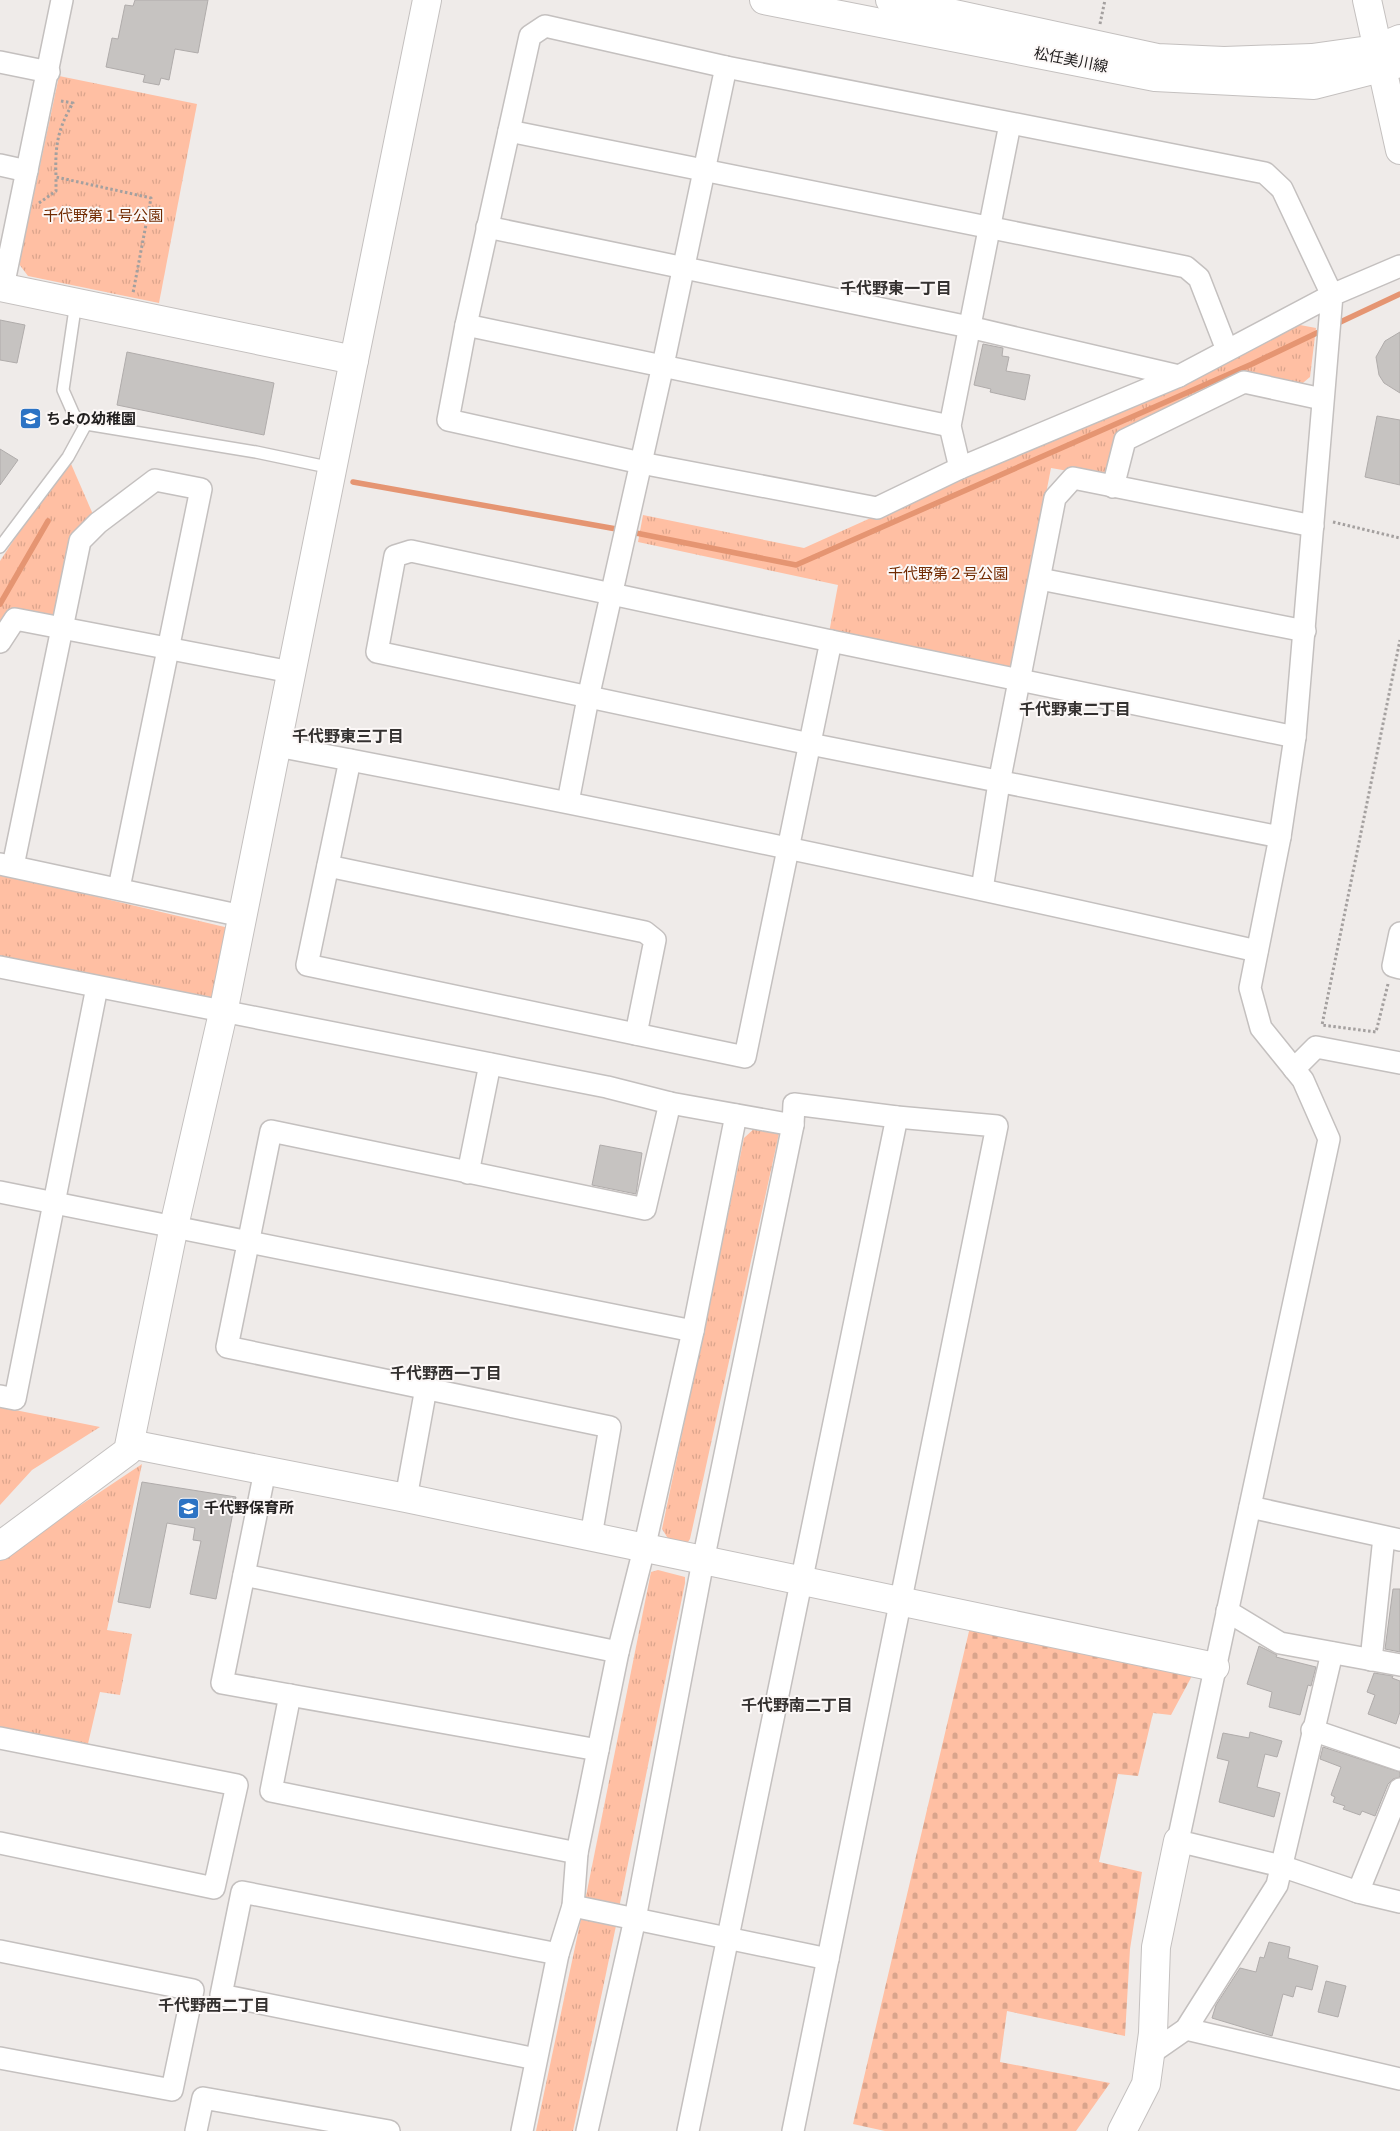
<svg xmlns="http://www.w3.org/2000/svg" width="1400" height="2131" font-family="Rubik,'Noto Sans JP',sans-serif">
<defs>
<pattern id="cemetery-stones" width="16" height="16" patternUnits="userSpaceOnUse" patternTransform="scale(1.25)"><rect width="16" height="16" fill="#ffbfa3"/><path d="M2 7V4a2 2 0 0 1 4 0v3zM10 15v-3a2 2 0 0 1 4 0v3z" fill="#daa48c"/></pattern>
<pattern id="park-tufts" width="24" height="20" patternUnits="userSpaceOnUse" patternTransform="scale(1.25)"><rect width="24" height="20" fill="#ffbfa3"/><path d="M3 7l-1-3M5 7V3M7 7l1-3M15 17l-1-3M17 17v-4M19 17l1-3" fill="none" stroke="#daa48c"/></pattern>
</defs>
<rect width="100%" height="100%" fill="#efebe9"/>
<path fill="url(#cemetery-stones)" d="M970,1627L1193,1674L1171,1715L1153,1713L1138,1776L1118,1774L1099,1862L1142,1872L1130,1949L1125,2036L1007,2011L1000,2062L1110,2083L1076,2131H885L853,2124Z"/>
<g fill="url(#park-tufts)">
<path d="M59,76L197,104L159,303L28,276L19,264Z"/>
<path d="M1300,325L1316,328L1310,377L1298,387L1238,378L1119,437L1109,478L1051,468L1013,664L1005,669L829,633L838,585L638,542L643,515L804,548Z"/>
<path d="M68,457L95,519L57,620L0,631V561Z"/>
<path d="M0,874L229,928L212,1001L0,957Z"/>
<path d="M756,1127L780,1129L690,1539L686,1545L669,1540L662,1529L744,1138Z"/>
<path d="M0,1407L100,1427L32,1470L0,1505Z"/>
<path d="M142,1464L107,1630L132,1634L120,1695L100,1692L87,1748L0,1730V1559Z"/>
<path d="M658,1570L685,1577V1583L619,1908L585,1901L651,1572Z"/>
<path d="M582,1914L617,1921L573,2131H536Z"/>
</g>
<g fill="none" stroke-linecap="round" stroke-linejoin="round">
<g stroke="#e59572" stroke-width="5.5">
<path d="M1334,325L1400,294"/>
<path d="M353,482L622,530"/>
<path d="M631,532L796,565L1252,364L1323,330"/>
<path d="M0,604L48,521"/>
</g>
</g>
<g fill="#c6c3c1" stroke="#b0acab">
<path d="M135,0H208L198,53L175,49L169,80L161,78L159,85L143,82L145,75L106,67L112,38L118,39L125,5L133,6Z"/>
<path d="M0,320L25,325L17,363L0,360Z"/>
<path d="M1400,332V393L1384,383L1379,375L1376,357L1385,341Z"/>
<path d="M983,344L1003,348L1002,356L1009,357L1006,371L1030,375L1025,400L990,392L991,389L974,385Z"/>
<path d="M127,352L274,383L264,435L117,405Z"/>
<path d="M1377,416L1400,420V485L1365,477Z"/>
<path d="M0,449L18,460L0,485Z"/>
<path d="M600,1145L642,1153L636,1194L592,1185Z"/>
<path d="M142,1482L236,1497L216,1599L190,1594L201,1541L193,1540L195,1528L167,1523L150,1608L118,1602Z"/>
<path d="M1393,1589H1400V1652L1385,1649Z"/>
<path d="M1259,1646L1277,1655L1276,1657L1316,1667L1311,1686L1308,1685L1300,1715L1269,1707L1272,1692L1247,1684Z"/>
<path d="M1374,1673L1393,1676L1392,1678L1400,1681V1712L1396,1724L1368,1714L1375,1695L1367,1692Z"/>
<path d="M1250,1732L1282,1741L1277,1757L1265,1754L1257,1787L1280,1793L1274,1817L1219,1802L1229,1761L1217,1758L1223,1733L1249,1738Z"/>
<path d="M1323,1747L1400,1772V1777L1393,1779L1388,1784L1375,1816L1362,1811L1360,1815L1343,1809L1345,1806L1333,1802L1335,1797L1331,1795L1341,1767L1320,1759Z"/>
<path d="M1269,1942L1290,1947L1288,1958L1318,1966L1312,1990L1296,1986L1293,1997L1283,1994L1272,2036L1212,2018L1216,2005L1240,1968L1256,1972L1260,1957L1264,1958Z"/>
<path d="M1326,1981L1346,1986L1338,2017L1318,2012Z"/>
</g>
<g fill="none" stroke-linecap="round" stroke-linejoin="round">
<defs>
<g id="lane">
<path d="M76,302L63,390L74,415L86,424L256,452L332,468"/>
<path d="M0,547L68,457L86,424"/>
</g>
<g id="street">
<path d="M0,62L49,72"/>
<path d="M509,131L1186,267L1199,278L1227,350"/>
<path d="M0,165L27,171"/>
<path d="M487,227L969,327L1179,376"/>
<path d="M1400,266L1332,295L1179,376L960,468L877,508L641,463L448,420L466,325L530,36L545,26L726,67L1265,173L1282,189L1332,295L1295,737L1280,837L1250,988L1261,1028L1303,1080L1329,1139L1178,1841L1281,1866L1358,1892L1400,1902"/>
<path d="M3,287L62,0"/>
<path d="M466,325L950,426"/>
<path d="M960,468L950,426L1010,124"/>
<path d="M1113,487L1125,440L1244,382L1322,399"/>
<path d="M1040,579L1305,631"/>
<path d="M0,642L15,619L291,672"/>
<path d="M277,746C605,808 931,877 1257,951"/>
<path d="M350,760L307,965L745,1057L831,641"/>
<path d="M568,802L588,698L663,365L726,67"/>
<path d="M1280,837L810,744L377,652L395,556L411,551L831,641L1295,737"/>
<path d="M0,864L242,916"/>
<path d="M13,866L80,541L98,523L155,480L201,489L119,888"/>
<path d="M328,866L645,932L655,940L636,1034"/>
<path d="M982,889L999,783L1055,498L1073,478L1313,526"/>
<path d="M1400,933L1393,966L1400,968"/>
<path d="M0,967L607,1087L670,1103L793,1125"/>
<path d="M1294,1069L1316,1047L1400,1063"/>
<path d="M468,1173L490,1064"/>
<path d="M0,1192L693,1331"/>
<path d="M0,1396L15,1399L97,987"/>
<path d="M265,1471L222,1683L598,1750"/>
<path d="M406,1498L426,1388"/>
<path d="M1250,1507L1400,1540"/>
<path d="M591,1536L610,1427L227,1347L271,1131L645,1209L670,1103"/>
<path d="M244,1575L618,1652"/>
<path d="M1227,1611L1280,1643L1400,1665"/>
<path d="M1371,1660L1384,1537"/>
<path d="M290,1695L271,1791L577,1853"/>
<path d="M1312,1730L1400,1760"/>
<path d="M0,1738L237,1785L214,1888L0,1843"/>
<path d="M1358,1892L1400,1789"/>
<path d="M573,1906L828,1959"/>
<path d="M0,1951L193,1990L172,2090L0,2058"/>
<path d="M1186,2029L1400,2079"/>
<path d="M1150,2054L1186,2029L1277,1885L1332,1653"/>
<path d="M536,2059L221,1995L242,1892L558,1954"/>
<path d="M196,2131L203,2098L389,2131"/>
<path d="M522,2131L558,1954L573,1906L577,1853L618,1652L644,1549L693,1331L736,1115"/>
<path d="M587,2131L635,1919L703,1561L793,1125L794,1104L897,1117L997,1126L793,2131"/>
<path d="M688,2131L897,1117"/>
</g>
<g id="secondary">
<path d="M764,0L1155,77L1314,85L1400,63"/>
<path d="M890,0L1157,58L1224,61L1312,58L1376,49L1400,39"/>
<path d="M1367,0L1400,150"/>
<path d="M0,287L354,360L223,1013L174,1226L128,1451L0,1546"/>
<path d="M354,360L427,0"/>
<path d="M130,1444L406,1498L1215,1667"/>
<path d="M1122,2131L1146,2084L1153,2033L1156,1947L1178,1841"/>
</g>
</defs>
<use href="#lane" stroke="#c4c0bf" stroke-width="14"/>
<use href="#street" stroke="#c4c0bf" stroke-width="24"/>
<use href="#secondary" stroke="#c4c0bf" stroke-width="30"/>
<g stroke="#a4a09f" stroke-width="3" stroke-dasharray="2.5 2.5" stroke-linecap="butt">
<path d="M1100,24L1105,0"/>
<path d="M61,101L73,103C57,130 55,147 56,177L151,198L133,293"/>
<path d="M39,203L56,191V177"/>
<path d="M1333,522L1400,538"/>
<path d="M1388,984L1376,1032L1322,1025L1400,640"/>
</g>
<use href="#lane" stroke="#fff" stroke-width="11"/>
<use href="#street" stroke="#fff" stroke-width="21"/>
<use href="#secondary" stroke="#fff" stroke-width="28"/>
</g>
<defs>
<symbol id="school-square" viewBox="-11 -11 22 22"><rect x="-9" y="-9" width="18" height="18" rx="4" fill="#2c73c4" stroke="#fcf8f7"/><path d="M0-5L7-2L0 1L-7-2ZM-4 1L0 2.5L4 1V4Q0 6-4 4Z" fill="#fff"/></symbol>
</defs>
<g fill-rule="evenodd">
<use href="#school-square" x="18" y="406" width="25" height="25"/>
<use href="#school-square" x="176" y="1496" width="25" height="25"/>
</g>
<g text-anchor="middle" stroke-width="4" stroke-linejoin="round" paint-order="stroke">
<g font-size="15" fill="#232121" stroke="#fcf8f7">
<text transform="translate(1071 60) rotate(11)" y="5">松任美川線</text>
</g>
<g font-size="15" fill="#712a01" stroke="#fcf8f7">
<text x="103" y="221">千代野第１号公園</text>
<text x="948" y="579">千代野第２号公園</text>
</g>
<g font-size="15" font-weight="bold" fill="#232121" stroke="#fcf8f7" text-anchor="start">
<text x="46" y="424">ちよの幼稚園</text>
<text x="204" y="1513">千代野保育所</text>
</g>
<g font-size="16" font-weight="bold" fill="#343130" stroke="#fcf8f7">
<text x="896" y="294">千代野東一丁目</text>
<text x="1075" y="715">千代野東二丁目</text>
<text x="348" y="742">千代野東三丁目</text>
<text x="446" y="1379">千代野西一丁目</text>
<text x="797" y="1711">千代野南二丁目</text>
<text x="214" y="2011">千代野西二丁目</text>
</g>
</g>
</svg>
